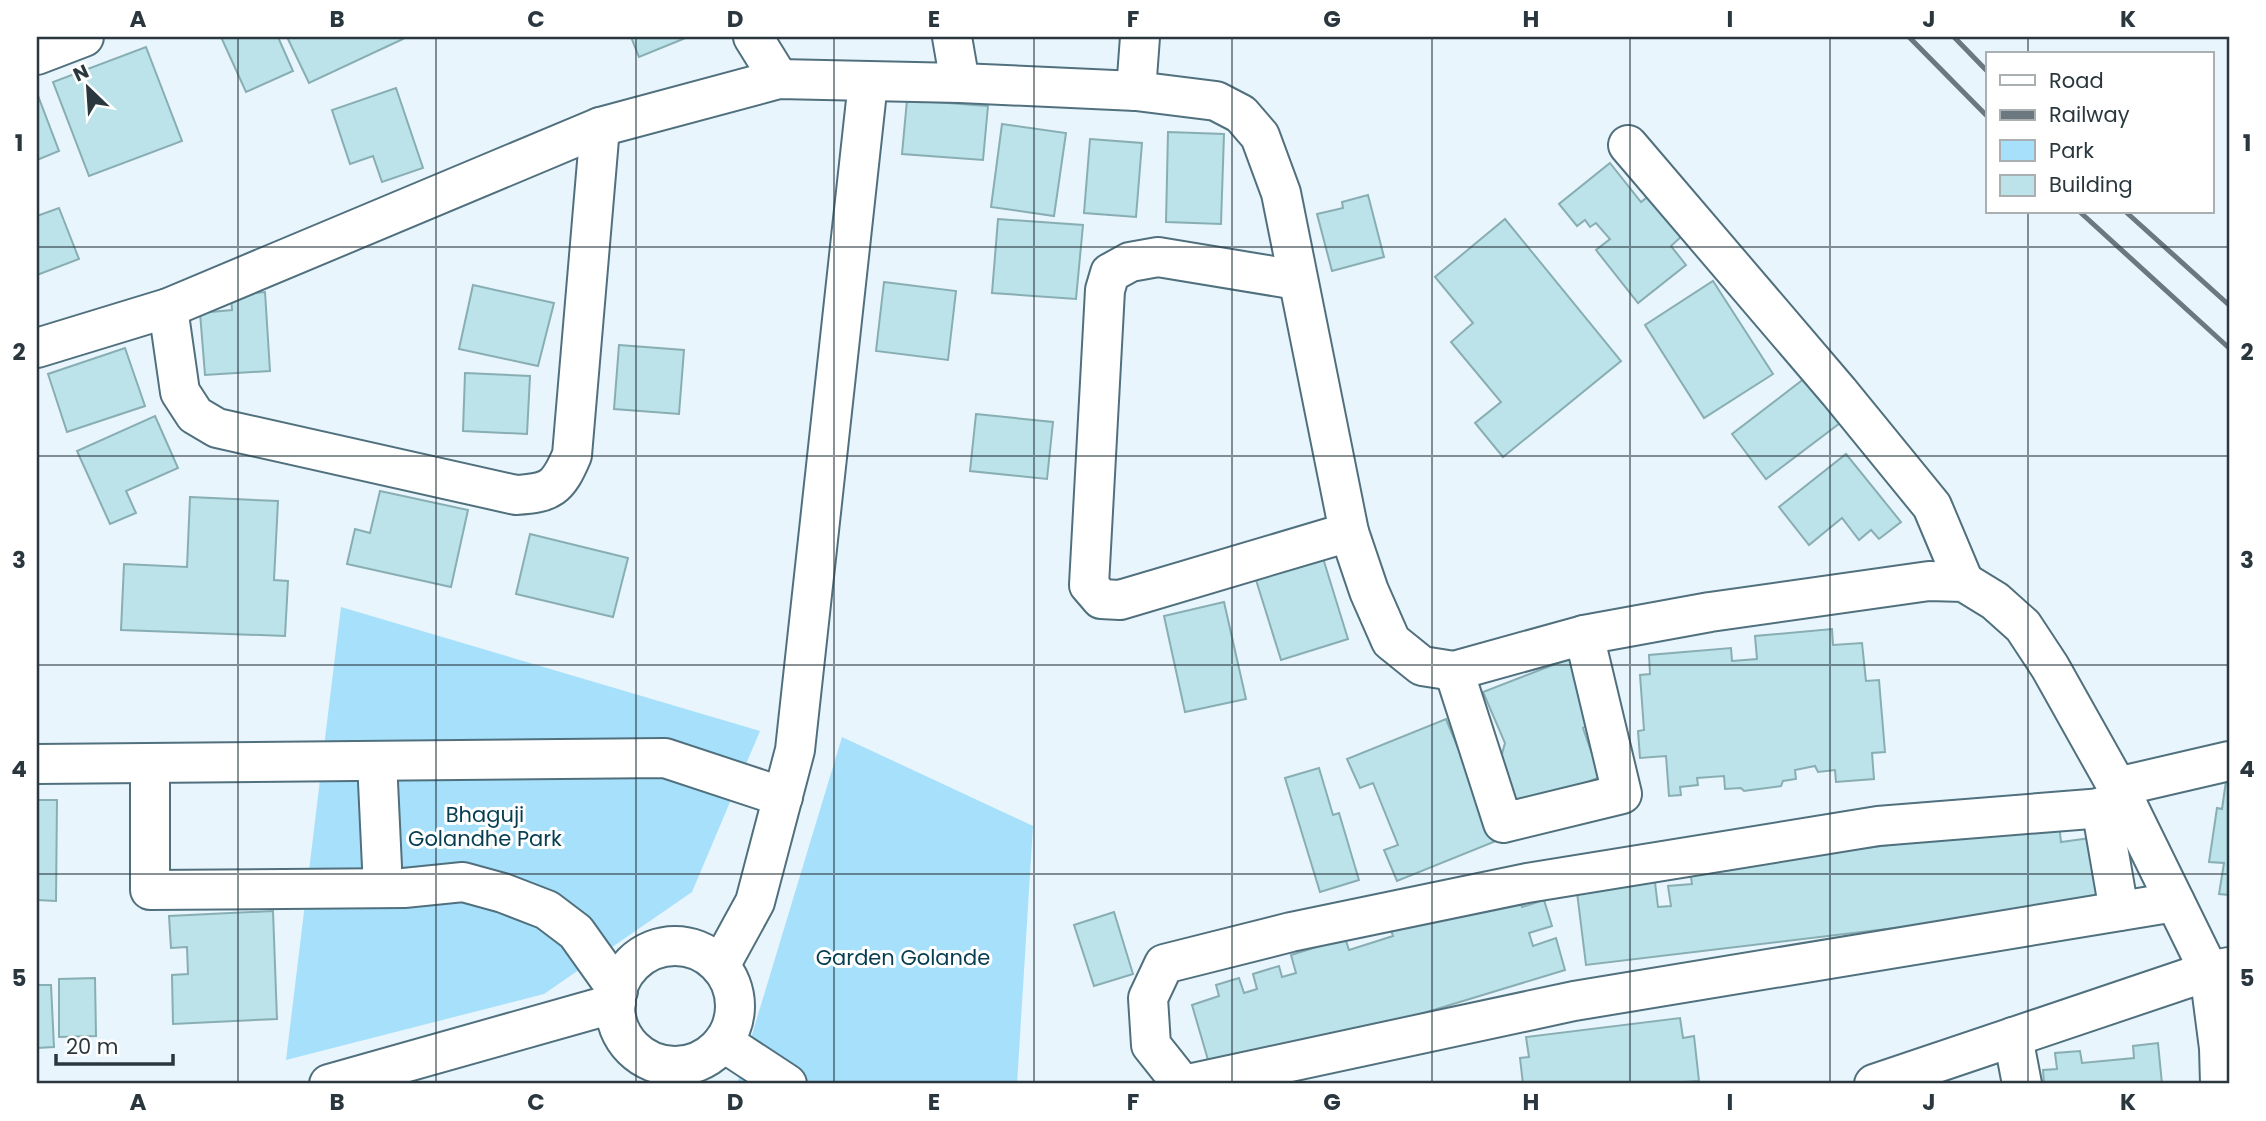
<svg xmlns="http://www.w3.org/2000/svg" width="2266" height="1121" font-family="Poppins,sans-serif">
<rect width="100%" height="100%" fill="#e8f5fc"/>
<g fill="#a7e0fb">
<path d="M341,607L760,731L692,892L544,994L286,1060Z"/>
<path d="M842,737L1033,826L1017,1084H737Z"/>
</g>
<g fill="#bbe3e9" stroke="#88aeb3" stroke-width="2">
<path d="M221,37H278L293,71L246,92Z"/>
<path d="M287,37H402L403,39L309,83Z"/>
<path d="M631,37H688L639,57Z"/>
<path d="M146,47L182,141L89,176L53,82Z"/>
<path d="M396,88L423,168L382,182L373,156L350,164L332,110Z"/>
<path d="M37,93L59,151L37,160Z"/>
<path d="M907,100L988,106L983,160L902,154Z"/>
<path d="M1002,124L1066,133L1054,216L991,207Z"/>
<path d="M1168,132L1224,134L1221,224L1166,222Z"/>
<path d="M1090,139L1142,143L1136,217L1084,213Z"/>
<path d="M1610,163L1641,202L1650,195L1682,236L1671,246L1686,265L1638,303L1596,250L1610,239L1596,223L1590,227L1585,220L1577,226L1559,204Z"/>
<path d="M1368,195L1384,257L1332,271L1317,214L1343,208L1342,202Z"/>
<path d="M59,208L79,259L37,275V216Z"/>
<path d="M998,219L1083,225L1076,299L992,293Z"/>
<path d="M1505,219L1621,361L1503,457L1475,423L1501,402L1451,342L1473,323L1435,277Z"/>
<path d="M1713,281L1773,374L1704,418L1645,325Z"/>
<path d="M884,282L956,291L948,360L876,351Z"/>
<path d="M473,285L554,303L538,366L459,349Z"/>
<path d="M265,292L270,371L205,375L200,313L232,310L231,295Z"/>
<path d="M619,345L684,350L679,414L614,409Z"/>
<path d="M125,348L145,406L67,432L48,374Z"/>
<path d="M465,373L530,376L527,434L463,431Z"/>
<path d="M1809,375L1844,420L1766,479L1732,434Z"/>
<path d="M976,414L1053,422L1047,479L970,471Z"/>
<path d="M155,416L178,468L126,491L136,513L110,524L77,451Z"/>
<path d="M1846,454L1901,522L1879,539L1871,530L1859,540L1842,518L1809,545L1779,507Z"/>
<path d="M380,491L468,510L451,587L347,564L355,529L370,533Z"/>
<path d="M190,497L278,501L274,580L288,581L285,636L121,630L124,564L187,567Z"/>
<path d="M530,534L628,558L613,617L516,594Z"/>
<path d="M1318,542L1348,639L1281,660L1251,564Z"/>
<path d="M1224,602L1246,699L1185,712L1164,616Z"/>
<path d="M1832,629L1833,645L1862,643L1866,681L1879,680L1885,752L1872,753L1874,779L1836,782L1835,770L1818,772L1815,766L1795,770L1796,779L1783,781L1781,786L1744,791L1741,788L1725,789L1724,776L1697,778L1698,785L1680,787L1681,795L1669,796L1666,756L1640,758L1638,731L1644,730L1640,675L1650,674L1649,655L1731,648L1732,661L1757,659L1755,636Z"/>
<path d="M1571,658L1599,719L1583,728L1600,777L1513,812L1498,768L1505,743L1483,692Z"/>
<path d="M1446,719L1496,841L1397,881L1384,850L1398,845L1373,783L1360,788L1347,759Z"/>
<path d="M1319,768L1333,815L1339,813L1359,880L1320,892L1285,778Z"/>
<path d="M2227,774H2229V895L2219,894L2224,863L2209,862L2217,808L2222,809Z"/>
<path d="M37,800H57L56,901L37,900Z"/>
<path d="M2059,824L2061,842L2097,837L2112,902L1586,965L1576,884L1654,874L1658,907L1671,906L1668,886L1692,884L1690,870Z"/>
<path d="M1516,887L1522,907L1544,900L1552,926L1529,933L1533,946L1556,938L1565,970L1213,1077L1192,1005L1219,996L1216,985L1239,978L1244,993L1257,989L1253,974L1279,966L1282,977L1296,973L1291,955L1345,938L1349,950L1393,936L1389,925Z"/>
<path d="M273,911L277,1019L173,1024L172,975L188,974L187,947L171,948L169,916Z"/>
<path d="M1114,912L1133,974L1094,986L1074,925Z"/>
<path d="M95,978L96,1036L59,1037V979Z"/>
<path d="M37,985H51L54,1047L37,1048Z"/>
<path d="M1680,1018L1683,1038L1694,1036L1699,1081L1685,1082V1084H1523L1520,1058L1529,1057L1526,1037Z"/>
<path d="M2158,1043L2162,1084H2044L2043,1070L2057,1069L2055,1053L2080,1051L2082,1063L2134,1058L2133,1046Z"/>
</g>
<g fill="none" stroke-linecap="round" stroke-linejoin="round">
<defs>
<g id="minor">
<path d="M753,37L779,79"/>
<path d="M952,37L960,83"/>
<path d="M37,55L84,37"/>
<path d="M1136,91L1140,37"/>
<path d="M1628,145L1839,392L1932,506L1964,582"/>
<path d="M1297,280L1158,257L1130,262L1110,273L1105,290L1089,585L1101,599L1120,600L1349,532"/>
<path d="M168,308L180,392L195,415L217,428L516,495C551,493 558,488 572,455L600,127"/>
<path d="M37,348L168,308L600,127L779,79L960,83L1136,91L1216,101L1241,114L1260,136L1281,193L1349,532L1369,591L1391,641L1422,666L1454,671L1584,635L1710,612L1929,581L1964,582L1995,601L2023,626L2050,667L2128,806L2209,971L2219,1048L2220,1084"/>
<path d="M1454,671L1503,823L1622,794L1584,635"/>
<path d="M377,761L383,888"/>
<path d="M150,763V890L404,888L463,882L503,893L547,910L576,932L618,991"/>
<path d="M37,764L665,758L783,797"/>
<path d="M2117,787L2229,761"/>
<path d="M2101,807L2119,911"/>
<circle cx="675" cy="1006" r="60"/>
<path d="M720,966L755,902L795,750L868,82"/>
<path d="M2013,1037L2022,1084"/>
<path d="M723,1042L787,1084"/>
<path d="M329,1084L616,1003"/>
<path d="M1182,1084L1151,1045L1148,998L1164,964L1291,932L1527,883L1878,826L2128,806"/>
<path d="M1188,1084L1574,1001L2175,902"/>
<path d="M1874,1084L2209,971L2229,967"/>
</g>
</defs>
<use href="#minor" stroke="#51707e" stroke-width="42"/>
<use href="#minor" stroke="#fff" stroke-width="38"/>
<g stroke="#6b787f" stroke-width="5">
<path d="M1909,37L1988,117"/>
<path d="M1954,37L1988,72"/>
<path d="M2080,212L2229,348"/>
<path d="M2126,212L2229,305"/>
</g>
</g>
<path fill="none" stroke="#2a373e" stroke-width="2" stroke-opacity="0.55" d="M238,37V1084M436,37V1084M636,37V1084M834,37V1084M1034,37V1084M1232,37V1084M1432,37V1084M1630,37V1084M1830,37V1084M2028,37V54M2028,212V1084M37,247H2229M37,456H2229M37,665H2229M37,874H2229"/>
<g text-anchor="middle" stroke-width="6" stroke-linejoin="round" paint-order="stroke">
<g font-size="21" fill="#063d51" stroke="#fff">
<text x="485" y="822">Bhaguji<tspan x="485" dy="24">Golandhe Park</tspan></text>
<text x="903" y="965">Garden Golande</text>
</g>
</g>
<rect width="2266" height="1121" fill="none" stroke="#ffffff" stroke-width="77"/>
<rect x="1986" y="52" width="228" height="161" fill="#ffffff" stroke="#aaafb2" stroke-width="2"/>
<rect x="2000" y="75" width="35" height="10" fill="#ffffff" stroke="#aaafb2" stroke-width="2"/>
<text x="2049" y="88" font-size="21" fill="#2a373e">Road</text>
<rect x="2000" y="110" width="35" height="10" fill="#6b787f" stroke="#aaafb2" stroke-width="2"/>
<text x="2049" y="122" font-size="21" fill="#2a373e">Railway</text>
<rect x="2000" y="140" width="35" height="21" fill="#a7e0fb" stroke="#aaafb2" stroke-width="2"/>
<text x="2049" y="158" font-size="21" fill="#2a373e">Park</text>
<rect x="2000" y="175" width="35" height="21" fill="#bbe3e9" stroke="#aaafb2" stroke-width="2"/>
<text x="2049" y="192" font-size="21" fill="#2a373e">Building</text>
<g transform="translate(88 88) rotate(335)" stroke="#ffffff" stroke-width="5" paint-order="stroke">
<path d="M0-5L12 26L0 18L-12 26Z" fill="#2a373e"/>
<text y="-10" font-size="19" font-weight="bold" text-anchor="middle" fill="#2a373e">N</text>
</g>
<path d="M56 1054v10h117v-10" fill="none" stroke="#2a373e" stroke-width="3.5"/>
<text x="66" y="1054" font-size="21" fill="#2a373e" stroke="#ffffff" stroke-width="5" paint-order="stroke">20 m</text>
<rect x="38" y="38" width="2190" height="1044" fill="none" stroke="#2a373e" stroke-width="2.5"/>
<g font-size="23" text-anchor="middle" font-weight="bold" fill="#2a373e">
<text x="138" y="27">A</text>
<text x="337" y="27">B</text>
<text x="536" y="27">C</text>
<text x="735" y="27">D</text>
<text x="934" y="27">E</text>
<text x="1133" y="27">F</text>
<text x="1332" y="27">G</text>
<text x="1531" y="27">H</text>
<text x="1730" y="27">I</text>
<text x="1929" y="27">J</text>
<text x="2128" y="27">K</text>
<text x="19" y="151">1</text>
<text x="2247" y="151">1</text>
<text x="19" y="360">2</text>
<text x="2247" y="360">2</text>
<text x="19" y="568">3</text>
<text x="2247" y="568">3</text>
<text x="19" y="777">4</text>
<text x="2247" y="777">4</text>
<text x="19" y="986">5</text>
<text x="2247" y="986">5</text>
<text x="138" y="1110">A</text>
<text x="337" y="1110">B</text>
<text x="536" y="1110">C</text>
<text x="735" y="1110">D</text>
<text x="934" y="1110">E</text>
<text x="1133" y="1110">F</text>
<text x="1332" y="1110">G</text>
<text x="1531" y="1110">H</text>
<text x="1730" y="1110">I</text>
<text x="1929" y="1110">J</text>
<text x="2128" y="1110">K</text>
</g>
</svg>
